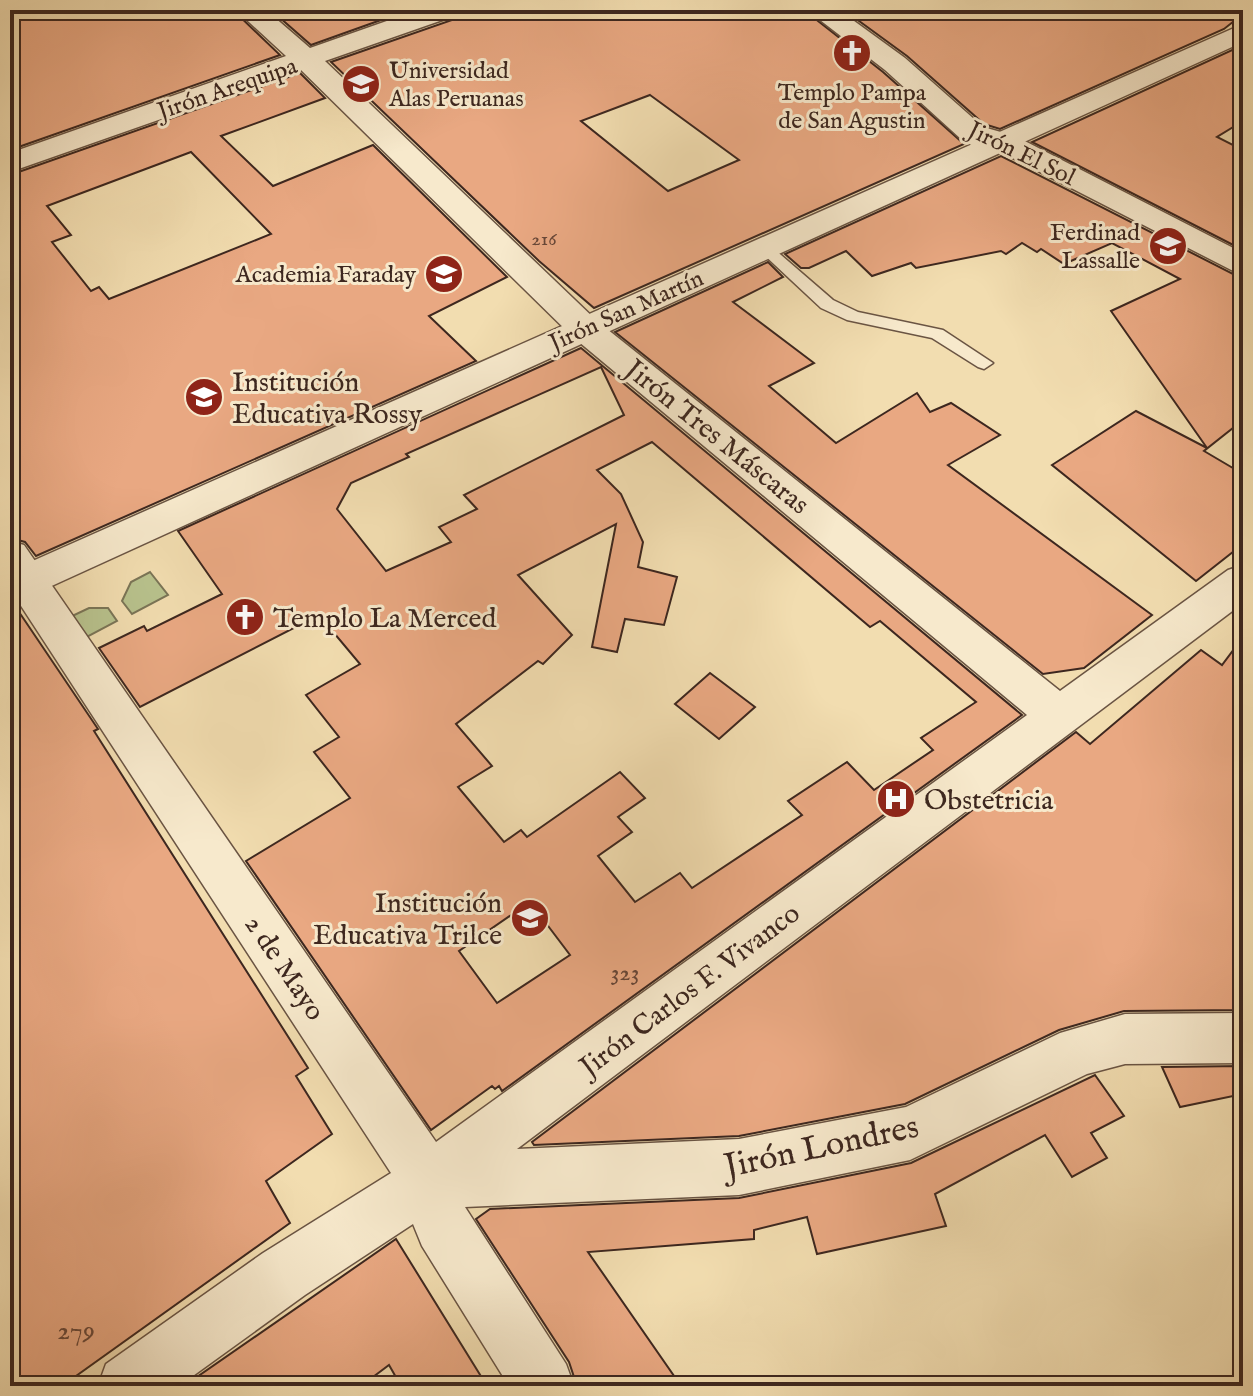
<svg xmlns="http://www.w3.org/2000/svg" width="1253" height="1396" font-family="'IM FELL English',serif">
<rect width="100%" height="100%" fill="#f2ddb0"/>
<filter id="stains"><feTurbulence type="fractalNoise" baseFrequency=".0025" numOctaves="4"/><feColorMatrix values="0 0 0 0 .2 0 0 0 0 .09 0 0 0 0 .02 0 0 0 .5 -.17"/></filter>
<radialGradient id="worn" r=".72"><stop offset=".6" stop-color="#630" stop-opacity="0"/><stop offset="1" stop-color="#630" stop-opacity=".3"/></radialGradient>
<g fill="#b8c28d" stroke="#7a7456" stroke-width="2">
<path d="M150,572L168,595L132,614L122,601L131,582Z"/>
<path d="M89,608H108L117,621L83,639L68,618Z"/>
</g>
<g fill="#e9a882" stroke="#3d271f" stroke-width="2" fill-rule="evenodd">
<path d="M10,10H233L280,55L10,150Z"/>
<path d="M271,10H409L311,45Z"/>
<path d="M461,10H804L883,72L964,144L594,308L539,261L331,62L455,19ZM650,95L739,160L668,191L581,121Z"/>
<path d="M844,10H1243V14L1224,29L1000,129L984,124L907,56Z"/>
<path d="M1243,45V121L1217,137L1243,150V250L1032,142Z"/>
<path d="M300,73L325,98L221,136L273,186L373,145L507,277L429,316L476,361L36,556L25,542L10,538V175ZM191,152L271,234L109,299L99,287L91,291L52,242L71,235L47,206Z"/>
<path d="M1001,156L1243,279V420L1204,451L1243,474V544L1196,581L1052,465L1136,411L1207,448L1111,311L1180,279L1112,243L1064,264L1041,249L1037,252L1022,243L1006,254L1001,251L916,268L911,263L872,276L846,251L809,268H801L785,254Z"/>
<path d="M768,262L783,277L733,302L814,363L769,386L836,443L917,393L930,412L951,403L1000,435L948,465L1152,615L1084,668L1043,674L615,332Z"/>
<path d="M581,348L1022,715L502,1091L499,1086L495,1089L492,1086L431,1130L246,861L350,798L314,752L339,737L306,695L360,664L319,615L140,707L99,648L144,626L147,631L222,594L178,531ZM601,367L624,415L464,495L477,509L439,527L451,542L386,571L337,509L351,483L409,457L406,454ZM652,442L870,627L880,621L976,702L921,738L933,750L874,790L847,762L788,801L802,815L692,888L680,873L635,902L598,856L632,832L618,817L645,798L620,772L527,837L521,830L504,842L458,787L492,766L456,724L538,661L543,664L572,635L518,575L616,524L592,647L617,652L625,619L664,625L677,577L638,567L643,542L621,494L597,470ZM530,902L570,955L497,1003L459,951Z"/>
<path d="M15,606L98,729L94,731L308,1068L296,1076L332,1134L266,1181L290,1223L62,1386H10V608Z"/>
<path d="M1243,637V1010L1124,1011L1059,1030L905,1104L739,1136L534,1145L532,1142L1076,732L1090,744L1201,650L1222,665Z"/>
<path d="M710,673L755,707L719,739L675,704Z"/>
<path d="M1243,1066V1094L1180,1107L1162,1067Z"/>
<path d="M1095,1075L1124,1116L1091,1133L1107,1158L1072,1177L1045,1135L935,1194L946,1226L817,1254L807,1217L754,1230V1239L588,1252L681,1386H577L569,1362L476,1219L490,1209L739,1198L911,1163Z"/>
<path d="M396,1239L487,1386H401L389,1365L361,1386H184Z"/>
</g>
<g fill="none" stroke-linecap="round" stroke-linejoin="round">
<defs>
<path id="service" d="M766,242L833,300L858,312L943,330L993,363L984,369L978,367L932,338L847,320L821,308L760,251V243Z"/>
<g id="minor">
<path d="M236,10H266L310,48L418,10H458L454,16L325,61L597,321L1060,691L1228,570L1243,565V603L517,1149L739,1139L906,1107L1060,1033L1125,1014L1243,1013V1063L1125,1064L1087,1074L910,1160L739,1195L465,1207L566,1364L574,1386H509L422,1246L413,1224L305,1295L179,1386H98L106,1364L263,1253L391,1173L10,589V541L24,545L436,1142L1027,715L573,337L301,70L10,172V153L286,56Z"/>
<path d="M807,10H839L905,58L983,127L1015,136L1243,253V276L997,150L973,146L961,139L885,70Z"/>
</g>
<path id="tertiary" d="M1243,24V42L10,605V571Z"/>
</defs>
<use href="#service" stroke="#6a5443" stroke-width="3"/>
<use href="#minor" stroke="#6a5443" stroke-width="3"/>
<use href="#tertiary" stroke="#6a5443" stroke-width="3"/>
<use href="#service" fill="#f7e9cc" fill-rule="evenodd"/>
<use href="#minor" fill="#f7e9cc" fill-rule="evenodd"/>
<use href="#tertiary" fill="#f7e9cc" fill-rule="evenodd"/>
</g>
<defs>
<symbol id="church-disc" viewBox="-11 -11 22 22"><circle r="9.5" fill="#8f2418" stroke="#f7e9cc"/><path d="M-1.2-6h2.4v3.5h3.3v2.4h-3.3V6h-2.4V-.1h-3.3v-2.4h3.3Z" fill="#fff"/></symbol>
<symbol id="university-disc" viewBox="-11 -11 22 22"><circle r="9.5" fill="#8f2418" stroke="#f7e9cc"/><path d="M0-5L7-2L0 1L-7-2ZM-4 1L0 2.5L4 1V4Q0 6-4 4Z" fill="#fff"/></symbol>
<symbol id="school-disc" viewBox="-11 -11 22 22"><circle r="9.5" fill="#8f2418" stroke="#f7e9cc"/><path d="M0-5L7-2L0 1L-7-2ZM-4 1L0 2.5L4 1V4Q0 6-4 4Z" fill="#fff"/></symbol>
<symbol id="hospital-disc" viewBox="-11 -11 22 22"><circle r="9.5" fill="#8f2418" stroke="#f7e9cc"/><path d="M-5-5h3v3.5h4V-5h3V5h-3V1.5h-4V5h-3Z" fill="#fff"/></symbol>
</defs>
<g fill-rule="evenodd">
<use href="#church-disc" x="830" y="31" width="44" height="44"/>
<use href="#university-disc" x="339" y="62" width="44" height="44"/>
<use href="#school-disc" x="1146" y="224" width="44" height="44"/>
<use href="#school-disc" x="422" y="252" width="44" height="44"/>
<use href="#school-disc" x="182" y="375" width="44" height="44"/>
<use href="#church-disc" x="223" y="595" width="44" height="44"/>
<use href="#hospital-disc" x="874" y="777" width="44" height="44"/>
<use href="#school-disc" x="508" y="896" width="44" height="44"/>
</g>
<g text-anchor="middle" stroke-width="6" stroke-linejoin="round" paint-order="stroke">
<g font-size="20" fill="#684738">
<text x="544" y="245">216</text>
</g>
<g font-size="24" fill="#3d271f" stroke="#f7e9cc" text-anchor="end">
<text x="389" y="78" text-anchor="start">Universidad<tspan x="389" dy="28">Alas Peruanas</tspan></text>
<text x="852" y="100" text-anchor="middle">Templo Pampa<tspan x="852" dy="28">de San Agustin</tspan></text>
<text x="1140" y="240">Ferdinad<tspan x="1140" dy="28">Lassalle</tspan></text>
<text x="416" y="282">Academia Faraday</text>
</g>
<g font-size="24" fill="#3d271f" stroke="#f7e9cc">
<text transform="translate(227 88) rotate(-19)" y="8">Jirón Arequipa</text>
<text transform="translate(1022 153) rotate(26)" y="8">Jirón El Sol</text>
<text transform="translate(626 310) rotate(-24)" y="8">Jirón San Martín</text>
</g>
<g font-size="24" fill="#684738">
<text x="625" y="980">323</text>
</g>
<g font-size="28" fill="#3d271f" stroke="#f7e9cc" text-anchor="start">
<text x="232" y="391">Institución<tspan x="232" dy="32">Educativa Rossy</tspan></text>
<text x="273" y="627">Templo La Merced</text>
<text x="924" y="809">Obstetricia</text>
<text x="502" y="912" text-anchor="end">Institución<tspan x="502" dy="32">Educativa Trilce</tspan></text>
</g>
<g font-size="28" fill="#3d271f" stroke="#f7e9cc">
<text transform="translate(718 436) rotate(39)" y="10">Jirón Tres Máscaras</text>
<text transform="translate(286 967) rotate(56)" y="10">2 de Mayo</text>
<text transform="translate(689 989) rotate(-37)" y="10">Jirón Carlos F. Vivanco</text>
</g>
<g font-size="28" fill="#684738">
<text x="76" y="1339">279</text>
</g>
<g font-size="34" fill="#3d271f" stroke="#f7e9cc">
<text transform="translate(821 1145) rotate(-12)" y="12">Jirón Londres</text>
</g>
</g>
<rect width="1253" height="1396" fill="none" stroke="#f2ddb0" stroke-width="40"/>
<rect x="12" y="12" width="1229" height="1372" fill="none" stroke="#3d271f" stroke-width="4"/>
<rect x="20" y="20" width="1213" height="1356" fill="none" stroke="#3d271f" stroke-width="2"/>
<rect width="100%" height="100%" filter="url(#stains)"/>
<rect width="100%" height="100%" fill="url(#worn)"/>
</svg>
